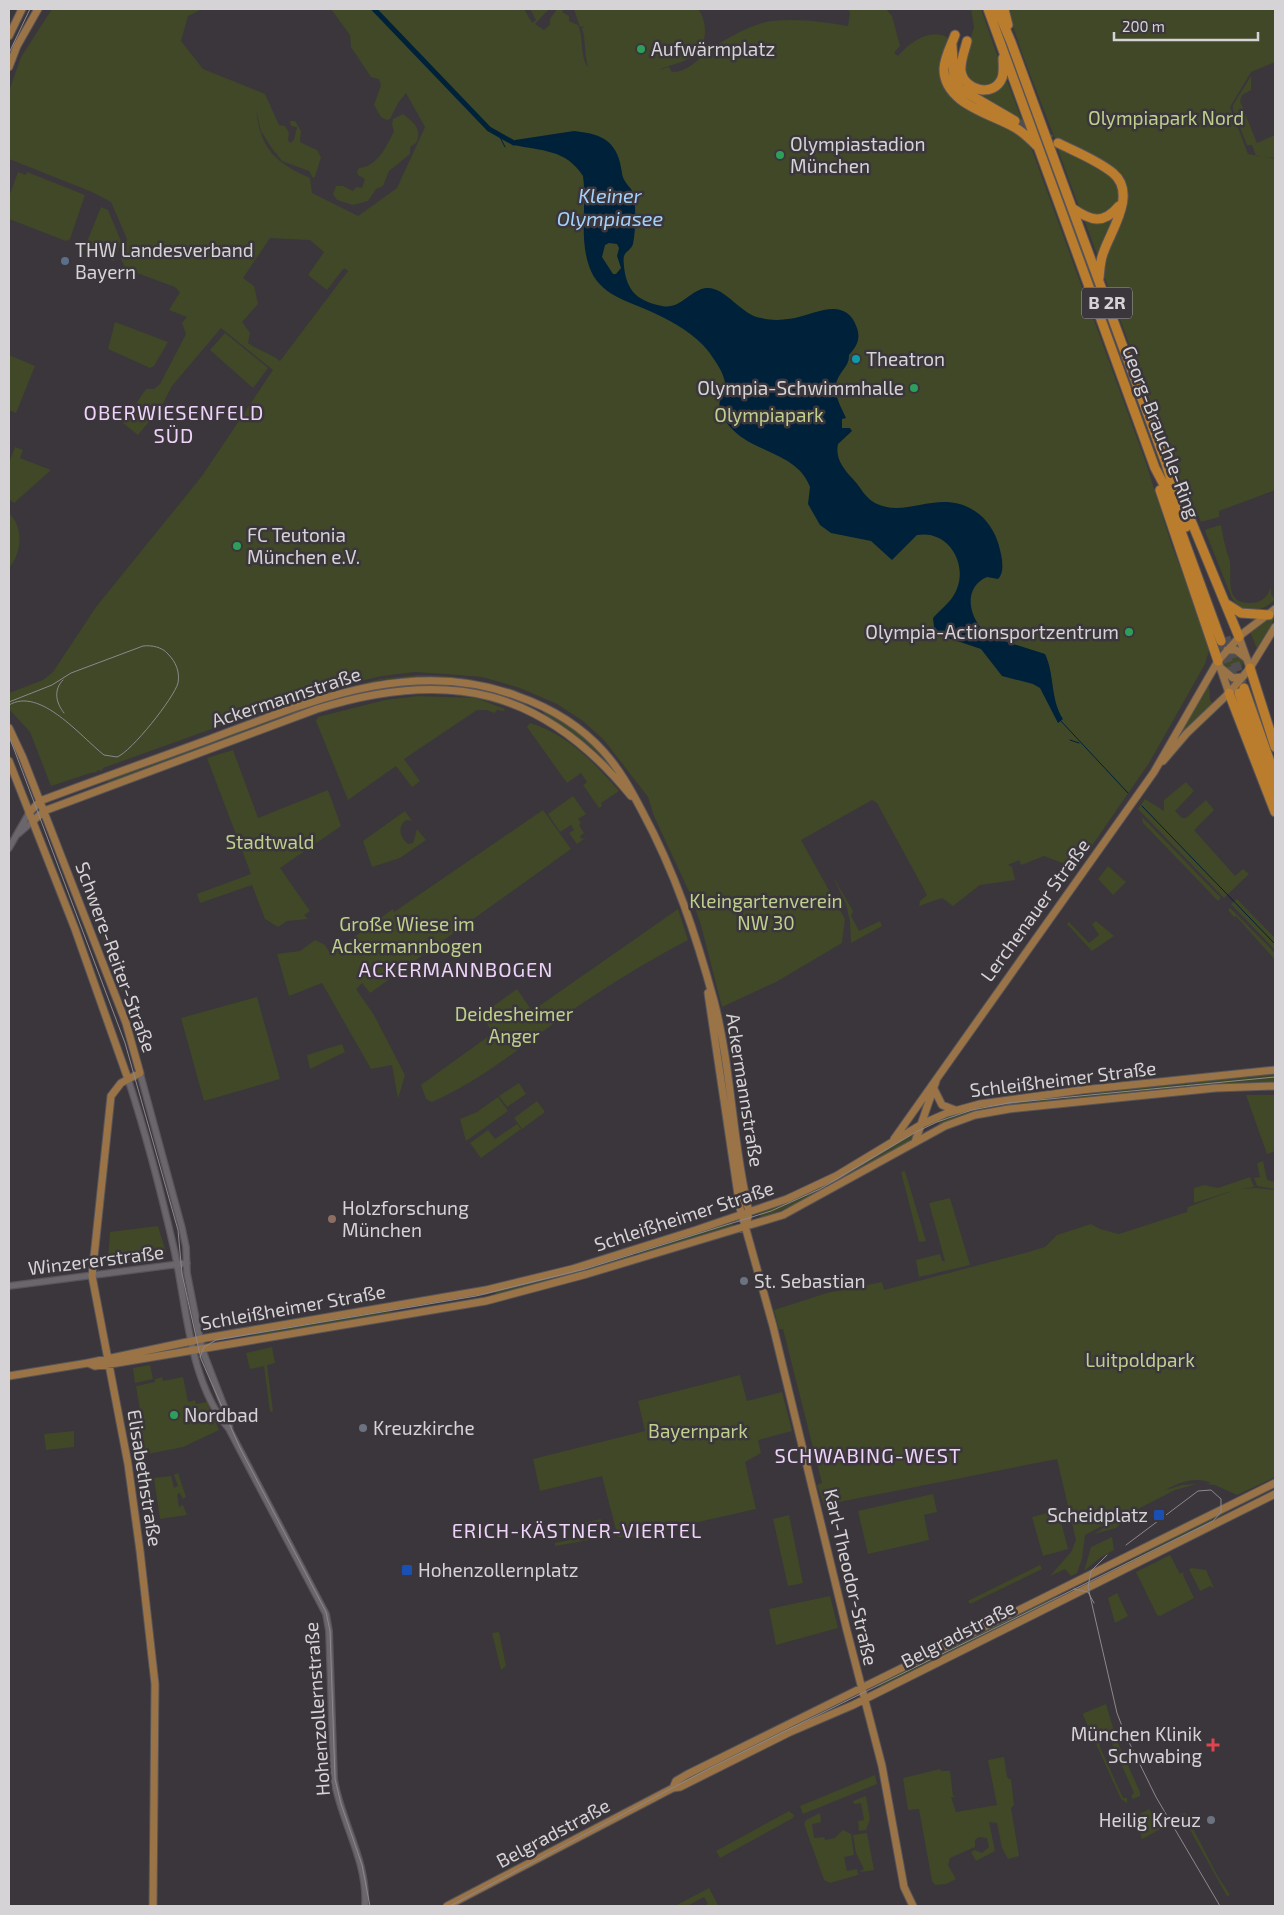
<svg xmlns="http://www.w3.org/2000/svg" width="1284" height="1915" viewBox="0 0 1284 1915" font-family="'Exo 2',sans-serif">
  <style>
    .green { fill: #404827; fill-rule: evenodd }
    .water { fill: #00213a; fill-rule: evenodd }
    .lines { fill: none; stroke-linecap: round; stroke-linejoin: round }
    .stream { stroke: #00213a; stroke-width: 1 }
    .canal { stroke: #00213a; stroke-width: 5 }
    .highway-tunnel { stroke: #514e52; stroke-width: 9; stroke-dasharray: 9 4.5; stroke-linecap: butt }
    .minor-casing { stroke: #585458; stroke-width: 8 }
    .major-casing { stroke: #585458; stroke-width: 9 }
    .highway-casing { stroke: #585458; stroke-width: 11 }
    .minor { stroke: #6b666c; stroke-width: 5.5 }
    .major { stroke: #9a7446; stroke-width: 7 }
    .highway { stroke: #ba7d2d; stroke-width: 9 }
    .tram { stroke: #8c888c; stroke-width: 1 }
    .leisure-dot { fill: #2e9e5b; stroke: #3a363b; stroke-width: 2 }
    .service-dot { fill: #5c6f8a; stroke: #3a363b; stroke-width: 2 }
    .culture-dot { fill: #0f9aa8; stroke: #3a363b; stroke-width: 2 }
    .education-dot { fill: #8d6e63; stroke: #3a363b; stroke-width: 2 }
    .worship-dot { fill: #6b7280; stroke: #3a363b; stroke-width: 2 }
    .transit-dot { fill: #1a4fb4; stroke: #3a363b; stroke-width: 2 }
    .health-dot { fill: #e0444e; stroke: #3a363b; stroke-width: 2 }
    .labels { text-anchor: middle; stroke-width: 5; stroke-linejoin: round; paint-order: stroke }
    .shield { fill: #3a363b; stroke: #a7a4a8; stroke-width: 1 }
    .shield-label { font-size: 18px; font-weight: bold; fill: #d6d3d6 }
    .poi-label { font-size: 19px; fill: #d6d3d6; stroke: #3a363b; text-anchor: start }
    .park-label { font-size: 19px; fill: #bfd08c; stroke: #3a363b }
    .street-label { font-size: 19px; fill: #d6d3d6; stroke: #3a363b }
    .water-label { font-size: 20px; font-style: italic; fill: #a4d1f9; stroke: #3a363b }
    .neighbourhood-label { font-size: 20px; letter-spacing: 1px; fill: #efd3fa; stroke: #3a363b }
  </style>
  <rect width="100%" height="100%" fill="#3a363b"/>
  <path class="green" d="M52,9h150l-14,7 -7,25 22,28 62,25 14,31 6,1 4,7 -1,7 2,3 4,-3 3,-13 -6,-1 -1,-5h5l6,10 -1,11 17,8 4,7 -6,20 -2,1 -4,-7 -27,-10 -11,-14 -10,-16 -5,-21c5,40 19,52 54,68l2,15 46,23 39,-28 28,-61 -19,-34 -8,10 -8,16 -3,1 -6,-3 -7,-12 7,-20 -2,-6 -8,-2 -20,-30 -1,-12 -19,-26h193l8,14 4,-3 -6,-11h19l-14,15 9,6 6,-5v-6l7,-10h7l-2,3 7,4v5l9,4c6,13 2,33 10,42 -4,-13 -2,-27 -6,-39l3,-2 -5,1 -6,-18h124c11,14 10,42 -10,50 -9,5 -20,6 -29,11l10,-3 3,5c17,0 25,-13 38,-22 15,-11 44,-27 62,-29 25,-3 52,1 76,5l2,-13 -2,-4h38l6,7 8,30 -6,7 4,3c11,-13 31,-28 49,-19l2,6 -4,43 76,49 11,15 114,313 24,77 40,107 -5,17 -56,99 -76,110 -3,-2 3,-4 -29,-11 -23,9 -2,-5 -11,5 4,2 3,13 -35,5 -27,21 -11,-8 -23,8 1,-5 7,-6 -50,-92 -5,-3 -71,40 44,79 -3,24 -66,39 -54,25 -21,-82 -10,-29 -37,-80 -6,-19 -44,-57 -21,-19 -26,-17 -37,-16 -38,-11 -37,-3 -30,-2 -33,4 -39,9 -65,20 -175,63 -1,3 -5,-1v2l-7,1 -39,13 -21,-54 -21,-23v-16l34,-13 10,-8 43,-65 106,-131 71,-106 -52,-42 -49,58 -11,21 -23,28 -15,-12 23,-34h8l6,-5 26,-50 -4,-11 5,-6 -18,-7 11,-18 -5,-5 -49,-18 -5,-10 6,-20 -16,-37 -19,-10 -83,-33v-68l12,-34zM270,238l40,2 14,12 -16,23 19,15 17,-22 4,3 -68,90c-10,-8 -21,-10 -32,-18l2,-10 -8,-11 16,-18 -4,-18 -11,-8z
    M971,9h10l20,57 -3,14 -8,6 -11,1 -13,-8 -3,-15 11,-37z
    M1007,9h268v53l-24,10 -21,35 18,47 27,5v331l-56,21v6l-18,5 -3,-7 -3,1 -7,-12 -85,-231v-8c9,-24 37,-73 15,-94 -14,-13 -43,-24 -60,-33l-3,1 -32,-83z
    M958,64l19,28 29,-14 20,53 -5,-2 -4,-12 -53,-29 -7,-12z
    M1251,76v14l-9,5 -2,6 17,42 18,-8v23l-19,-2 -4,-11h-5l-14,-35v-5z
    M403,114c10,8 20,15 13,29l-6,4v7l-21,17 -6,15 -7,3 -8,12 -15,4 -16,-5 -4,-6 3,-8h7l10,5 3,-4 6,1 3,-9 -7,-4 -1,-4 2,-3c18,-1 28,-22 35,-37l-2,-6 1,-6z
    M1060,149c24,12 66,23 57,56l-14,11 -18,-3 -6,-6 -21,-57z
    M18,172l8,3 1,-3 58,23 -15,44 -4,2 -57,-22v-22z
    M101,207l7,3 13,31 -7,20 -30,-12z
    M1114,216l1,1 -17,40 -14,-38z
    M115,322l53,20 -14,24 -4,2 -42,-19z
    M225,333l43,35 -15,20 -43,-38z
    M9,355l26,11 -19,47 -7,-3z
    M15,447l8,3 -3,8 31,12 -37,33 -5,-4v-36z
    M9,513c15,14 13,40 0,55z
    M1221,525c2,11 4,23 8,33 5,15 -8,46 22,45 10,0 16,-6 20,-15v7l4,4c-13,14 -32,16 -43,-1l-27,-67 2,-2z
    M1275,614l-5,16 -12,21 -8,-19z
    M1223 663a10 10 0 1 1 20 0a10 10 0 1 1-20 0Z
    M420,675c38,0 72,6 108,19l-36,-11 -31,-6 -41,-1 -39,4 -77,19 76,-20z
    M1209,682l1,18 3,4 -31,29 -11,16z
    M418,692l29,1 62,11v3l-33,-9 29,11 -1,2 -7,-1 -3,3 -7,-3h-10l-73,49 16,22 -8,6 -16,-21 -48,34 -32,-79 2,-4 67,-17 33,-4 56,2 -28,-4h-29z
    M545,710l50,34 28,38 -29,-32 -51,-37z
    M292,711l1,3 -185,70 -1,-3z
    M530,723c37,11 64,39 89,68l-18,12 1,3 -3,2 -16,-23 4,-3 -6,-9 -14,10 -40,-56z
    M233,750l25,68 70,-28 13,36 -61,42 30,43 -6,4 4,4 -21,2 -9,6 -13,-8 -13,-34 -52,18 -3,-9 54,-20 -44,-116z
    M1186,782l8,9 -19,20 7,7h4l20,-18 8,10 -20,20 41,46 8,-7 6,5 -25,24 -86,-89 7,-10 19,12v-11z
    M573,796l13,18 -8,5 3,4 -2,2 5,8 -4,3 2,3 5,-2 -10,7 -8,-11 5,-3 -3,-5 -11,7 -12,-18z
    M543,810l28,39 -201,144 -8,-10 -6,6 18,26 31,60 -7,24 -6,-34 -21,4 -49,-86 -33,13 -12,-42 23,-3 15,-11 10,5 5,8 6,-3 57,-41 1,3z
    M405,811l7,10 -6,-1c-9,6 -6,18 2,24l5,-1 4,-14 9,11 -26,18 -28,9 -9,-26z
    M1142,818h1l78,80 -3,3 -75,-78z
    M1108,866l18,16 -13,13 -15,-16z
    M832,875l21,36 -2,5 8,15 21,-10 2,5 -31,17 -1,-22 -4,-17z
    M84,879l41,108 -4,5 -5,-18 -33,-89z
    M1237,899l38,39v12l-44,-46z
    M1230,908l45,45v7l-39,-44 -2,1 -6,-7z
    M678,909l10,31c-46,24 -89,51 -131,81 -40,29 -79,61 -125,81l-6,-3 -5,-14 72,-52 -12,-18 36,-26 15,22z
    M1096,921l18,15 -22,15 -25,-27 2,-2 20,21 10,-8 -7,-11z
    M257,997l23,82 -76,22 -23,-83z
    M342,1044l3,8 -35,17 -3,-14z
    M1275,1073v11l-30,-1 -59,5 1,-6z
    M519,1083l7,11 -19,13 -8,-11z
    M1183,1083l2,1 -1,4 -119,14v-5l27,-3v-2z
    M1059,1095l1,6 -28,3 -92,22 -3,-6 40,-13z
    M1246,1095h29v56l-8,3z
    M498,1097l10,14 -42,30 -6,-22 17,-7z
    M537,1101l8,11 -23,17 -8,-11z
    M517,1124l4,5 -40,29 -11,-15 18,-13 7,9z
    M912,1134l3,3 -3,2c-48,29 -98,60 -151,79l-2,-5 64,-27z
    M1263,1161l4,19 8,2v7l-18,-3 -3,-8 6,-1 -3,-14z
    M905,1171l21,70 -7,1 -18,-70z
    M1250,1177l4,10 -14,2 16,-1 19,2v287l-38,18 -22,-10 -9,-1 5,-1c-14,-7 -33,-1 -45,7l16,-5 15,-1 -22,6 -43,22 -16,16 -22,6 45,-28 -54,29 -3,24 -5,14 -6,3 -6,-7 -15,7 21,-24 5,-12 -19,-81 -233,46 -7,-20 5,-2 -39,-154h-4l-5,-19 53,-17 55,-11 2,8 141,-37 20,-6 12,-12 34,-11 9,5 19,5 68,-22 1,-5 47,-17 -41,13v-15l10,-3 14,3z
    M950,1198l20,67 -51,12 -3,-17 24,-6 2,7h3l-16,-58z
    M731,1223l4,4 -96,30 -2,-6z
    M158,1226l8,26 -3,3 -52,7 -3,-3 2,-27z
    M632,1252l2,7 -139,36 1,-4z
    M391,1310l1,5 -137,23v-6z
    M272,1347l3,16 -8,2 6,46 -3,1 -6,-46 -14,3 -4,-16z
    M150,1365l3,14 -18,4 -2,-15z
    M740,1375l7,26 35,-9 10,39 -34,9 3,13 -16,9 11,47 -124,28h-14l-16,-61 -62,15 -7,-32 112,-28 -7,-30z
    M162,1377l1,4 20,-4 5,25 7,-2 1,4 11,-2 12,28 -36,17 -45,9 -7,-36 4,-1 -2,-7 7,-2 -4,-24 19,-4v-3z
    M74,1431v16l-28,3 -2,-16z
    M178,1473l8,24 -3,2 -3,-6 -3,1 2,13 4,-2 4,10 -27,4 -6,-41 17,-2 3,12 4,-2 -4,-11z
    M933,1494l4,18 -13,3 5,25 -61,14 -10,-43z
    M1058,1510l10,39 -25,7 -11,-39z
    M1228,1510l-17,14 -104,51 -1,-2 -4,2z
    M789,1515l14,68 -15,3 -15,-67z
    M601,1519l2,8 8,-1 1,10 -57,10v-3l29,-6 -2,-14z
    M1112,1537l2,13 -13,7 -17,14 7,-24z
    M1170,1555l10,19 4,-2 -1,3 11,23 -34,18 -3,-1 -21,-43z
    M1040,1565l2,4 -72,35 -2,-3z
    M1192,1568l14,2 8,18 -4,-2 -10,5 -11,-22z
    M1117,1593l11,23 -13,7 -7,-25z
    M1056,1595l2,4 -181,91 3,-3 -2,-3z
    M830,1596l8,32 -62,17 -7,-36z
    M499,1632l7,34 -5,4 -9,-37z
    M1106,1704l11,37 23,51v4l-7,3 -2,-3 3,-3 -24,-54 -5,2 -2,-6 -3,-1 3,8 -4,3 24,53h4v5l-6,-4 -38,-84 1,-2z
    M1004,1757l3,20 4,3 3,25 -3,3 8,48 -11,3 -6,-11 -5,-25 -8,-1 6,29 -19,10 -5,-9 4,-2 7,3 7,-6 -2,-9 -8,-1 -4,3v7l-25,11 -2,7 8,14 -10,5 -11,1 -3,-4 -13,-72 -11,1 -5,-32 37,-9 1,2h9l3,25 4,1h-6l5,15 41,-7 -9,-45z
    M875,1775l2,9 -74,30 -3,-8z
    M866,1796l4,23 -4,11 -7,1 -1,-10 6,-1 -3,-17 -7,1 -1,-3z
    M1149,1809l15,18 -22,12 -8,-22z
    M789,1811l5,4 -1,3 -73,40 -4,-7z
    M820,1813l1,9 -9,2 2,14 10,-1 1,3 10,-2 8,-8 8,4 3,21 -10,2 3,14 10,-2 1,6 -28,8 -6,-3 -20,-56 2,-4z
    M1185,1813l32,62 13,20 -3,1 -46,-82z
    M867,1833l7,37 -15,2 5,-3 -8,-16 -3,-18z
    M709,1888l9,17 -15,1 5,-2 -4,-7 -17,9h-12z"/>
  <path class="water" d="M574,131c30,3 44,11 48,42 1,11 13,16 13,26 0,16 1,30 -2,45 -2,6 -7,7 -9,12 -1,3 0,8 0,11 3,25 14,34 38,39 18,4 28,-16 44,-18 19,-2 35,27 55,30 12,3 22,2 34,0 22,-5 51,-22 62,10 4,12 -1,19 -8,27 0,8 -3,11 -8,18 -12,16 -1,31 5,45l-4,1v9h8l2,3 -14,13c-3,14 5,24 14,34 8,8 13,20 23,25 32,17 67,-18 104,11 11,9 18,22 21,36 2,8 5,22 -2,29l-11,-2c-28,12 -16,49 6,61l8,-2 6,6 38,12c10,21 5,45 18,65l-5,4 -18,-35 -7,-4 -31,-8 -21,-27 -36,-12 -11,-10 -1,-9c6,-7 14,-13 19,-20 20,-28 -1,-69 -35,-63l-25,25 -21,-19 -40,-8 -11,-8 -12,-21 2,-17c-12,-33 -54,-34 -77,-57 -7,-7 -16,-19 -13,-30 1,-5 5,-9 5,-14 1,-11 -10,-25 -16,-34 -14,-18 -34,-29 -55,-39 -25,-12 -55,-17 -65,-47 -10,-29 -2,-60 -6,-90 -17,-27 -42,-25 -69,-31l1,-5zM609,243l8,1 2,4 -2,8 4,12 -5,6h-3l-11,-17 3,-12z"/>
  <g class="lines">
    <path class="stream" d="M499,135l6,12
      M1060,720l68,73
      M1070,740l9,3
      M1142,806l133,138"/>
    <path class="canal" d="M374,9l115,120 25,14"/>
    <path class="highway-tunnel" d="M1019,123l39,20
      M1226,637l18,51
      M1221,641l18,52"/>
    <defs>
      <path id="minor" d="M18,834l15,-13
        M9,848l20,-35
        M140,1073l42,155 4,19 1,26 15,76 25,65 3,17 96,183 3,17 5,148c7,43 34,82 31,127
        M128,1079c18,55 33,113 46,170 13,58 15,133 55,180
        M9,1286l178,-23"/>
      <path id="major" d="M9,36l13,-27
        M9,67l8,-21 21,-37
        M1239,637l11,31
        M1227,650h9l10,8
        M1218,661l11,32
        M1222,669l11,9 9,-1
        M9,728l14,30 103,265 14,50 -19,10 -10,13 -19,180 36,188 12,87 15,133 -2,222
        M9,761l66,168 53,150
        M1163,761l24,-28 42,-40 21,-25 25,-41
        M29,813l11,-12c56,-21 113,-41 170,-62 99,-37 202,-83 307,-43 34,12 63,29 87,56 16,18 27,38 38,59 33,61 54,124 72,190 18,69 18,142 35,211l-3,14
        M33,821l11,-10 273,-102c131,-41 226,-21 314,87
        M708,993l32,215 33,118 74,305 35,135 22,121 9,19
        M934,1089l8,16 13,5
        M894,1139l260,-367 64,-111 24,-27 33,-25
        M915,1142l21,-61
        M88,1363l7,3 22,-3 369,-62 101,-27 196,-59 162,-89 30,-11 34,-6 207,-21 59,-2
        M9,1376l79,-13 118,-25 280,-48 86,-21 124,-39 91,-31 49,-23 86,-52 25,-11 33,-9 102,-14 193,-20
        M673,1788l3,-7 12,-7c196,-97 392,-193 587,-291
        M447,1906l226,-118 7,-1 110,-55 63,-27 422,-211"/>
      <path id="highway" d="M988,9l167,459 9,17 57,156
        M997,9l14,33 155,422 20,63
        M1004,9l4,16
        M955,35c-4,11 -10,21 -11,33 -1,35 45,45 70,59 9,5 16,12 23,19
        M967,41c-2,9 -7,20 -6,30 3,20 33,27 41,7 2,-6 1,-14 1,-20
        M952,45l2,34 6,10 55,32
        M1058,143c18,9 39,17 55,30 24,20 -1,56 -9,78 -4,9 -4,18 -5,27
        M1072,208c19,13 31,17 47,-2
        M1178,489l61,148
        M1160,490l58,171
        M1225,603l16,10 28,2
        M1250,668l25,79
        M1244,688l31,88
        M1229,693l46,119
        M1239,693l35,102"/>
    </defs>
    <use href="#minor" class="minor-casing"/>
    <use href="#major" class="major-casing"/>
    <use href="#highway" class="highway-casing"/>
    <use href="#minor" class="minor"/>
    <use href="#major" class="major"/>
    <use href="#highway" class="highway"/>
    <path class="tram" d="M9,53l21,-44
      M63,680c-10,10 -7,23 1,33
      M9,702l43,-17 19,-12 72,-27c9,-1 19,1 25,8 8,8 12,18 10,29 -4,15 -47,69 -61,74l-13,-2c-23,-18 -64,-69 -95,-50
      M9,736l116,307 53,187 4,44 19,85 39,89 86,164 4,19 5,148 6,25 21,61 8,41
      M200,1357l4,-10 12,-7 260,-44 109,-27 186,-58 49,-22 96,-57 21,-10 35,-12 36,-7 267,-26
      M1107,1555l-16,16 -3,16 29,126 8,21 31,63 64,109
      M1074,1589l14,3 6,11
      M450,1906l260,-138 503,-247 8,-9v-13l-10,-9 -13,1 -72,54"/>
  </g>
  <g class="leisure-dot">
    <circle cx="641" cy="49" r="5"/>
    <circle cx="780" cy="155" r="5"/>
    <circle cx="914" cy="388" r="5"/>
    <circle cx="237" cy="546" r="5"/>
    <circle cx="1129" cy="632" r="5"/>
    <circle cx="174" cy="1415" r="5"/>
  </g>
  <circle class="service-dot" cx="65" cy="261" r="5"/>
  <circle class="culture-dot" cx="856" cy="359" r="5"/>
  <circle class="education-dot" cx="332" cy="1219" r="5"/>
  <g class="worship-dot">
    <circle cx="744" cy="1281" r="5"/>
    <circle cx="363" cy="1428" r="5"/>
    <circle cx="1211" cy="1820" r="5"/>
  </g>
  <g class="transit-dot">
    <rect x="1153" y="1509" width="12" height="12" rx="2.5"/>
    <rect x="401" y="1564" width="12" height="12" rx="2.5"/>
  </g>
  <path class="health-dot" d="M1210.5 1737.5h5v5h5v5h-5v5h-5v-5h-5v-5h5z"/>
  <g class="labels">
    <rect class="shield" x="1082" y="287.5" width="50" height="31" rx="4"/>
    <g class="shield-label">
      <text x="1107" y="309">B 2R</text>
    </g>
    <g class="poi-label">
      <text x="651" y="56">Aufwärmplatz</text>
      <text x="790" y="151">Olympiastadion<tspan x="790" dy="22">München</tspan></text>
      <text x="75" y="257">THW Landesverband<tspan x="75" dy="22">Bayern</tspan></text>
      <text x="866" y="366">Theatron</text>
      <text x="904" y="395" text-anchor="end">Olympia-Schwimmhalle</text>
      <text x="247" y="542">FC Teutonia<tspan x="247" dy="22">München e.V.</tspan></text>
      <text x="1119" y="639" text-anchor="end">Olympia-Actionsportzentrum</text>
      <text x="342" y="1215">Holzforschung<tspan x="342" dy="22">München</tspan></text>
      <text x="754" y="1288">St. Sebastian</text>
      <text x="184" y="1422">Nordbad</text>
      <text x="373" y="1435">Kreuzkirche</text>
      <text x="1148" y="1522" text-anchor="end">Scheidplatz</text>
      <text x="418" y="1577">Hohenzollernplatz</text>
      <text x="1202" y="1741" text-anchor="end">München Klinik<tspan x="1202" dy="22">Schwabing</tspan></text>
      <text x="1201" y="1827" text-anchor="end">Heilig Kreuz</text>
    </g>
    <g class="park-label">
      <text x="1166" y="125">Olympiapark Nord</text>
      <text x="769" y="422">Olympiapark</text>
      <text x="270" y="849">Stadtwald</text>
      <text x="766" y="908">Kleingartenverein<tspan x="766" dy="22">NW 30</tspan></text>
      <text x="407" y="931">Große Wiese im<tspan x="407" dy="22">Ackermannbogen</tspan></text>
      <text x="514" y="1021">Deidesheimer<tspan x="514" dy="22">Anger</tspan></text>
      <text x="1140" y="1367">Luitpoldpark</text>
      <text x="698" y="1438">Bayernpark</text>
    </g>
    <g class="street-label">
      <text transform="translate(1161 432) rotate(69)" y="7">Georg-Brauchle-Ring</text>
      <text transform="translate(286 697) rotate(-18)" y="7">Ackermannstraße</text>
      <text transform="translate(1035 910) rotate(-54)" y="7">Lerchenauer Straße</text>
      <text transform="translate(116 957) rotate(70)" y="7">Schwere-Reiter-Straße</text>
      <text transform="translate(1063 1079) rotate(-7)" y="7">Schleißheimer Straße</text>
      <text transform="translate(745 1090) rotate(81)" y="7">Ackermannstraße</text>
      <text transform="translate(684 1216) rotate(-18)" y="7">Schleißheimer Straße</text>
      <text transform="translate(96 1260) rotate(-7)" y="7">Winzererstraße</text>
      <text transform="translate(293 1307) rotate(-10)" y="7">Schleißheimer Straße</text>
      <text transform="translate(145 1478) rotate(81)" y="7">Elisabethstraße</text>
      <text transform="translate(851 1577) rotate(77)" y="7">Karl-Theodor-Straße</text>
      <text transform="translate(958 1634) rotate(-27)" y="7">Belgradstraße</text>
      <text transform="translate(317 1709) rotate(-94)" y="7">Hohenzollernstraße</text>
      <text transform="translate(553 1833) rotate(-28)" y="7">Belgradstraße</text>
    </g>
    <g class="water-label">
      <text x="610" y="203">Kleiner<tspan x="610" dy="23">Olympiasee</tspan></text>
    </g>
    <g class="neighbourhood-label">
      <text x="174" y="420">OBERWIESENFELD<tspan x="174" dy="23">SÜD</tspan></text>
      <text x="456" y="977">ACKERMANNBOGEN</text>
      <text x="868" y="1463">SCHWABING-WEST</text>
      <text x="577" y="1538">ERICH-KÄSTNER-VIERTEL</text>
    </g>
  </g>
  <rect width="1284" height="1915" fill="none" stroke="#d6d3d6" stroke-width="20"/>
  <path d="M1114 32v8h144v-8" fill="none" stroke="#d6d3d6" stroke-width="2.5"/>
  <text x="1122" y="32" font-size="15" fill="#d6d3d6" stroke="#3a363b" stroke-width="4" paint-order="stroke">200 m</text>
</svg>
